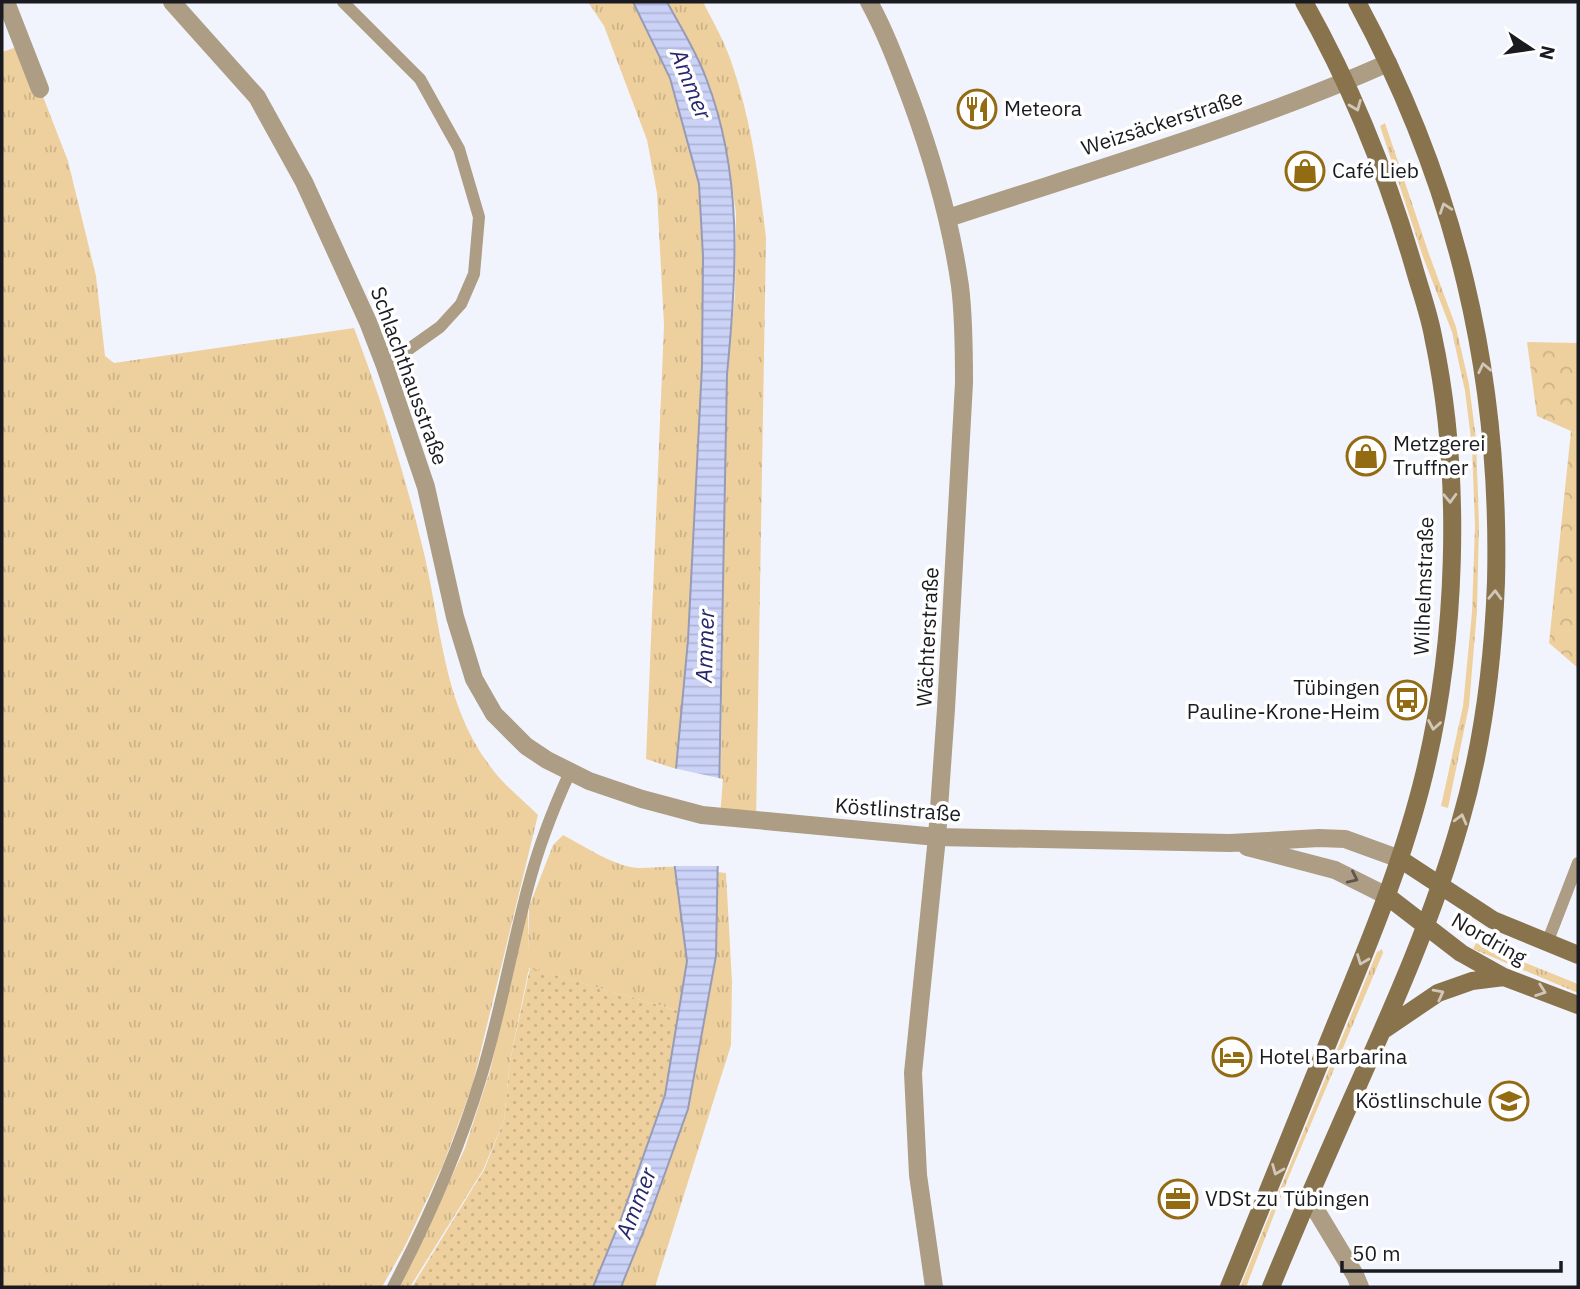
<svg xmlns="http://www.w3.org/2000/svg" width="1580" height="1289" viewBox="0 0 1580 1289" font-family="'IBM Plex Sans',sans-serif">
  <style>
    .grass { fill: url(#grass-tufts) }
    .park { fill: url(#park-crowns) }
    .garden { fill: url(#garden-dots) }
    .water { fill: url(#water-rules); stroke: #969bb6; stroke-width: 2 }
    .pier { fill: #f2f4fd }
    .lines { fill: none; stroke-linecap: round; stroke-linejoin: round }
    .lane { stroke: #ac9d84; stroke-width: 12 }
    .street { stroke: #ac9d84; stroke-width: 18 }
    .secondary { stroke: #89734d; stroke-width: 18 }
    .oneway { stroke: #d0c7b8 }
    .oneway2 { stroke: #5c564d }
    .labels { text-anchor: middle; stroke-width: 7; stroke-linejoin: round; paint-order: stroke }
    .poi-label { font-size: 21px; fill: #1a1b20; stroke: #fff; text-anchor: start }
    .street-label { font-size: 21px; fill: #1a1b20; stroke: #fff }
    .water-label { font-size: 23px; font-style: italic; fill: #27266c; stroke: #fff }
  </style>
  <defs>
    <pattern id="grass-tufts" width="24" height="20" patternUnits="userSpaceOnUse" patternTransform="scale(1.75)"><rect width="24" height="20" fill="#eed09e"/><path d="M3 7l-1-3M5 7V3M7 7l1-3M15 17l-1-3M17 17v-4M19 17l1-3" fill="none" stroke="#ccb288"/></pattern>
    <pattern id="park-crowns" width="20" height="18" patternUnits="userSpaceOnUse" patternTransform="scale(1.75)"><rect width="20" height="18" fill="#eed09e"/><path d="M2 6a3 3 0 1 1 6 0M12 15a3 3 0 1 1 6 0" fill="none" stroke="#ccb288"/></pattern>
    <pattern id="garden-dots" width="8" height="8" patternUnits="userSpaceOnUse" patternTransform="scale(1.75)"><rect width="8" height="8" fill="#eed09e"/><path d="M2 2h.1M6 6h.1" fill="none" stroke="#ccb288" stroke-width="1.8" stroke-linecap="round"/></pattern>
    <pattern id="water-rules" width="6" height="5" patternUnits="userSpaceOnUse" patternTransform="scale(1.75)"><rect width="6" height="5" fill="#cbd2f7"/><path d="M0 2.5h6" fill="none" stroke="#aeb4d3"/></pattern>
  </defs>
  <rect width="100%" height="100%" fill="#f2f4fd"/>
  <path class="grass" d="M588,2h45l3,3 34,73 29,106 4,72 -1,110 -14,274 -12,129 -30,-10 18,-434 -7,-132 -10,-53 -43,-114z
    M667,2h36c10,19 21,39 28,59 20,58 28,117 35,177l-10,585 -39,-6 4,-58 6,-385 8,-79 1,-82 -10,-67 -20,-68z
    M23,45l45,116 28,115 9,80 9,7 240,-35c27,71 50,143 68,217 20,78 19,159 71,225 13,17 30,30 45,45l-66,272 -29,78 -37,79 -24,43h-380v-1235z
    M1385,123l44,131 27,73 13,57 7,55 3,85 -2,87 -8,95 -21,102 -7,-2 22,-100 9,-94 3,-86 -3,-79 -7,-56 -13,-59 -29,-75 -43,-131z
    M563,835c21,11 54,33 77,33 12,0 22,-2 34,-1l13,94 -8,50 -150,-43 -19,93 -6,59 -21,50 -73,117h-10l65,-139 25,-77 38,-163 1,44v-45l24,-62z
    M717,872l9,1 6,109 -1,63 -76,242h-34l29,-72 38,-106 28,-153z
    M1476,943l102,41v9l-105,-44z
    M1382,949l1,4 -94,223 -43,111h-6l137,-335z"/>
  <path class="park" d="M1527,342l51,1v325l-29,-25 22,-212 -34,-15z"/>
  <path class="garden" d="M530,968l149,43 -14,84 -44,124 -28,68h-181l72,-117 20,-50 6,-59z"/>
  <path class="water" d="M633,2h34c13,24 29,49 39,76 37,96 31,195 21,296l-11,582 -28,153 -38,106 -29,72h-28l28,-68 44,-124 22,-134 -13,-100 2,-92 12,-129 14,-274 1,-110 -4,-72 -29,-106z"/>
  <path class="pier" d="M673,768l50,11 -3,38 1,49h-50z"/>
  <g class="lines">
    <path class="lane" d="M343,2l77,77 39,70 20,68 -5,57 -13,30 -21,23 -55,39
      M1547,943l31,-80
      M393,1287c35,-67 66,-137 88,-210 19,-62 30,-127 47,-190 10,-39 25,-78 42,-115"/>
    <path class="street" d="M6,2l34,87
      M172,2l85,95 47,85 64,140 17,44 41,121 29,130 19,62 20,35 32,32 21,14 42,21 53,18 60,16 235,22 293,6 89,-5 26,1 55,20
      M869,2c17,31 29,64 42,98 22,60 40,123 49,186 4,32 4,65 4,97l-18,326 -9,128 -24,236 5,102 16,112
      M948,218c148,-49 298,-92 440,-155
      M1247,847l88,23 52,26
      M1308,1197l47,78 5,12"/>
    <path class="secondary" d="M1400,859l93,61 85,35
      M1387,896l74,57 43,24 74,28
      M1382,1031l56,-38 34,-12 32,-4
      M1229,1287c36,-88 72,-176 107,-264 32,-77 64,-155 85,-236 36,-139 42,-311 12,-451 -4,-22 -12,-44 -18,-65 -27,-94 -63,-184 -111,-269
      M1271,1287c23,-56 47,-112 72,-168 43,-97 88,-194 117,-296 23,-78 33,-161 36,-241 5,-208 -40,-397 -139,-580"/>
  </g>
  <defs><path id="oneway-chevron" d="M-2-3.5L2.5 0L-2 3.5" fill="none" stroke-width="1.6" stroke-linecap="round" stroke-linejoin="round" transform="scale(1.75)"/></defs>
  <g class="oneway">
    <use href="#oneway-chevron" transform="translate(1356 106) rotate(68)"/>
    <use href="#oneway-chevron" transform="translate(1445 208) rotate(-109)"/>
    <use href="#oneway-chevron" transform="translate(1484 368) rotate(-102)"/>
    <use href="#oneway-chevron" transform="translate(1450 498) rotate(88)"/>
    <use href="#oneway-chevron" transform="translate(1495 595) rotate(-88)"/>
    <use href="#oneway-chevron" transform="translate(1434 725) rotate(100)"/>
    <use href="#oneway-chevron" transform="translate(1461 819) rotate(-75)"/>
    <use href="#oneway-chevron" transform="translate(1362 960) rotate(111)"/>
    <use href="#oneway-chevron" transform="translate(1541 991) rotate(20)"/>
    <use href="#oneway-chevron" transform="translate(1439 994) rotate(-28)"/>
    <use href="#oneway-chevron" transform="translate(1277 1170) rotate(112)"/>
  </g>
  <use class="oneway2" href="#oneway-chevron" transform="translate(1353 878) rotate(25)"/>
  <defs>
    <symbol id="restaurant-ring" viewBox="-11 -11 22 22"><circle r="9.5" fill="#fff" stroke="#936b13" stroke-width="1.5"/><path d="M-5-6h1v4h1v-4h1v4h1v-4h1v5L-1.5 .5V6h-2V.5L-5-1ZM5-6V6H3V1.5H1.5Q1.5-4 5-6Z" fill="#936b13"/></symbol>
    <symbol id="shop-ring" viewBox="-11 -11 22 22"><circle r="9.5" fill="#fff" stroke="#936b13" stroke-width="1.5"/><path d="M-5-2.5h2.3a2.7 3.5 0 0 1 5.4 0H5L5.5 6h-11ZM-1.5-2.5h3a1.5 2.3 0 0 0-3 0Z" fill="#936b13"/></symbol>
    <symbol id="bus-ring" viewBox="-11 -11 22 22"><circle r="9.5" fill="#fff" stroke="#936b13" stroke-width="1.5"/><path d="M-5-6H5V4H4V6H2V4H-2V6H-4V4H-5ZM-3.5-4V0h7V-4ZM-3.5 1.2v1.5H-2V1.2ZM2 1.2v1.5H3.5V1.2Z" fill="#936b13"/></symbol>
    <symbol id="hotel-ring" viewBox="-11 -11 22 22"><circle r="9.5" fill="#fff" stroke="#936b13" stroke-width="1.5"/><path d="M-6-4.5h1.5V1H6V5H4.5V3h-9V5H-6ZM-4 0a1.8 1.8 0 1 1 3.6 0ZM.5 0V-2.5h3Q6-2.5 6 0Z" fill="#936b13"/></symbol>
    <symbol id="school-ring" viewBox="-11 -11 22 22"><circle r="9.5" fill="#fff" stroke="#936b13" stroke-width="1.5"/><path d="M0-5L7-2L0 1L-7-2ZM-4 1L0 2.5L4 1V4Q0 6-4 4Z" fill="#936b13"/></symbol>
    <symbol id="office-ring" viewBox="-11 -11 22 22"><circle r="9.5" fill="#fff" stroke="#936b13" stroke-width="1.5"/><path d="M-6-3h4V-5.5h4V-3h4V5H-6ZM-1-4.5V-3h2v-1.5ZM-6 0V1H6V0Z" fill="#936b13"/></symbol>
  </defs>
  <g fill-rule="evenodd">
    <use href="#restaurant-ring" x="955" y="87" width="44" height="44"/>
    <use href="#shop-ring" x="1283" y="149" width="44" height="44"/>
    <use href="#shop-ring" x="1344" y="434" width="44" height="44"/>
    <use href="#bus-ring" x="1385" y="678" width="44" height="44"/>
    <use href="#hotel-ring" x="1210" y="1035" width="44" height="44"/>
    <use href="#school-ring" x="1487" y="1079" width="44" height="44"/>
    <use href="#office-ring" x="1156" y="1177" width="44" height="44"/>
  </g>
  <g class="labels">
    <g class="poi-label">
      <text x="1004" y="116">Meteora</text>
      <text x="1332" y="178">Café Lieb</text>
      <text x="1393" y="451">Metzgerei<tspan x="1393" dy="24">Truffner</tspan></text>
      <text x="1380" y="695" text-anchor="end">Tübingen<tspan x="1380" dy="24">Pauline-Krone-Heim</tspan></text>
      <text x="1259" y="1064">Hotel Barbarina</text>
      <text x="1482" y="1108" text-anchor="end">Köstlinschule</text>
      <text x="1205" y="1206">VDSt zu Tübingen</text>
    </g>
    <g class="street-label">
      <text transform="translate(1162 123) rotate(-18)" y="7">Weizsäckerstraße</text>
      <text transform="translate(409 376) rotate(70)" y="7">Schlachthausstraße</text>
      <text transform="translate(1424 586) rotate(-88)" y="7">Wilhelmstraße</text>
      <text transform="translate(928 637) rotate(-87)" y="7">Wächterstraße</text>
      <text transform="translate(898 810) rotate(4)" y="7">Köstlinstraße</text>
      <text transform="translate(1489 939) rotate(30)" y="7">Nordring</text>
    </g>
    <g class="water-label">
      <text transform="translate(691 84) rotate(68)" y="8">Ammer</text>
      <text transform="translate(705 646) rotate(-88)" y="8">Ammer</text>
      <text transform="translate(636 1203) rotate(-69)" y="8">Ammer</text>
    </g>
  </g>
  <rect width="1580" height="1289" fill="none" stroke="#1a1b20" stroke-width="7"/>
  <g transform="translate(1531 49) rotate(103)" stroke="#ffffff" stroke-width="5" paint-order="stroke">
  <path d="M0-5L12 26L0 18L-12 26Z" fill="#1a1b20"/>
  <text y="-10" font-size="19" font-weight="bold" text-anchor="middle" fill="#1a1b20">N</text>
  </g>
  <path d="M1342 1261v10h219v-10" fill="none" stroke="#1a1b20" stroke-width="3.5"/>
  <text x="1352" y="1261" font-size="21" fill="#1a1b20" stroke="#ffffff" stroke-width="5" paint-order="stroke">50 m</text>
</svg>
